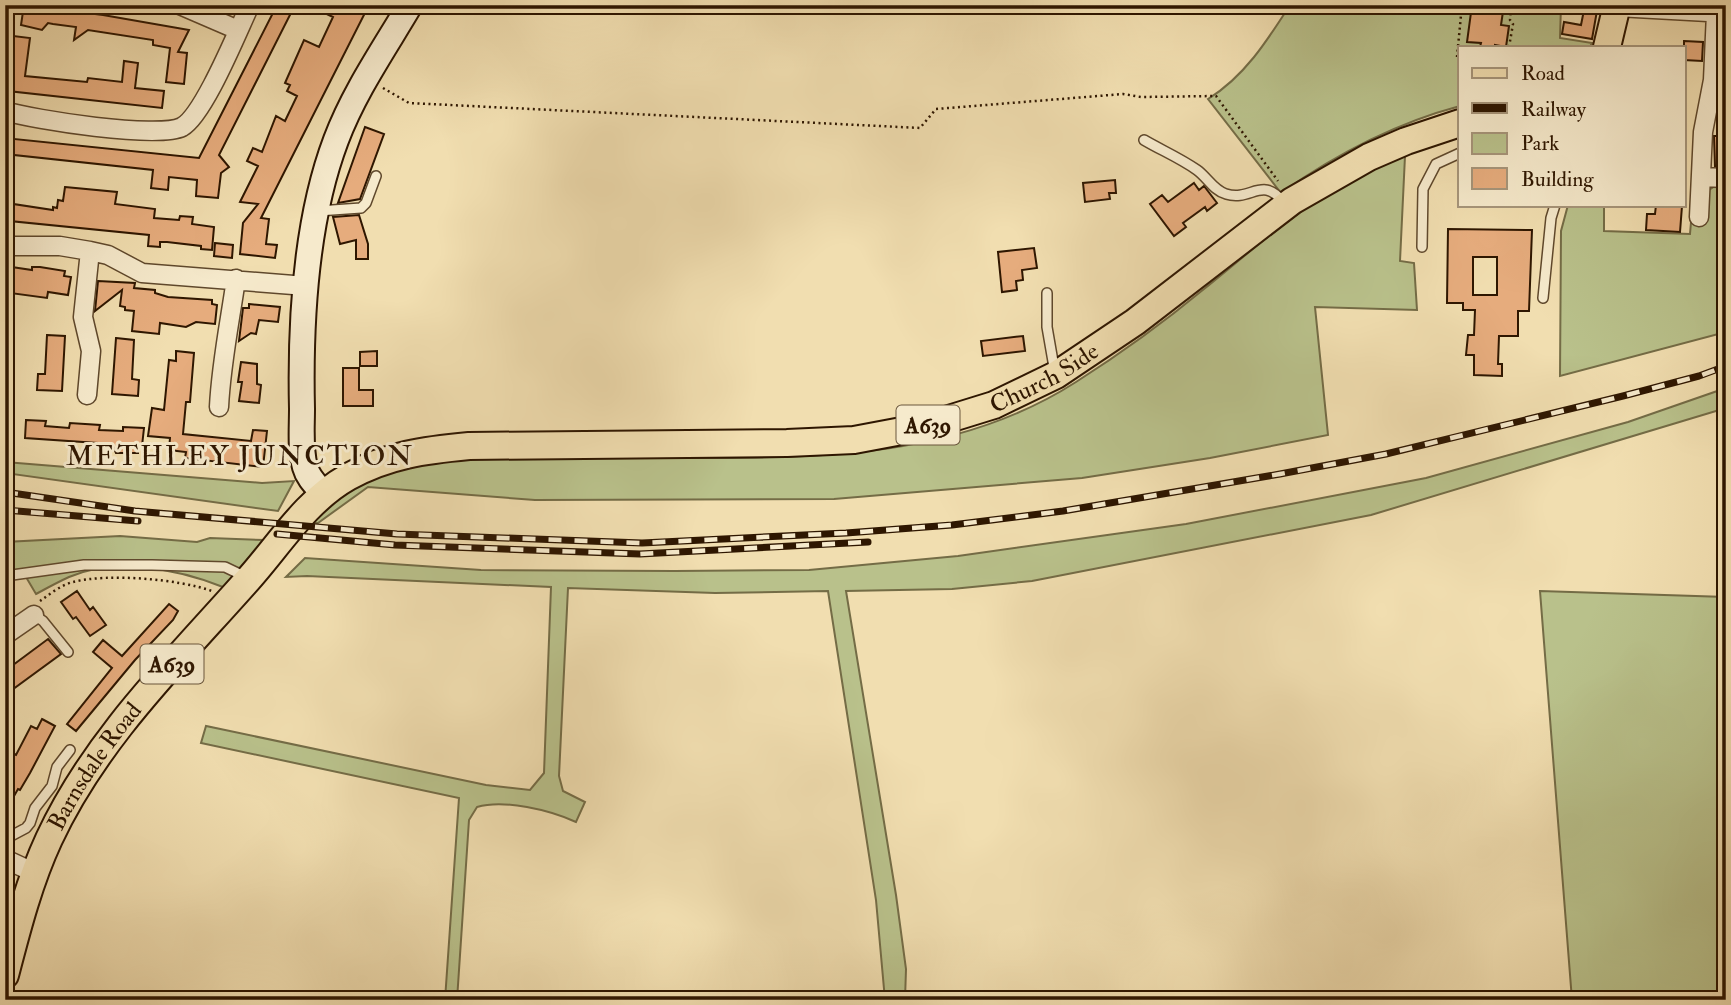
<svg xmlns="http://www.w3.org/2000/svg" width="1731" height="1005" viewBox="0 0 1731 1005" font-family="'IM FELL Double Pica',serif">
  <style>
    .green { fill: #b9c18b; stroke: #746c46; stroke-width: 2 }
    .building { fill: #e6ac7d; stroke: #2e1600; stroke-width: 2; fill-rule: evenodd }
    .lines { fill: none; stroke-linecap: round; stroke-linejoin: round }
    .lane-casing { stroke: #5f482c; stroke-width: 12 }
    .street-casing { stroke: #5f482c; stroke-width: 21 }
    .secondary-casing { stroke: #2e1600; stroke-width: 28 }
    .primary-casing { stroke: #2e1600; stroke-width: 30 }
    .path { stroke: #2e1600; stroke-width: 2.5; stroke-dasharray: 2 3.5; stroke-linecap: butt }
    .lane { stroke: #f6eacc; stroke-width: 9 }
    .street { stroke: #f6eacc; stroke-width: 18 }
    .secondary { stroke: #f6eacc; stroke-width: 24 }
    .primary { stroke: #f1deb0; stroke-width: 26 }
    .rail-casing { stroke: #2e1600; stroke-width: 7 }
    .rail { stroke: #f6eacc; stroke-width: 4.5; stroke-dasharray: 13; stroke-linecap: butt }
    .labels { text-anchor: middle; stroke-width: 6; stroke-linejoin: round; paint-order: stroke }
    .shield { fill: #f6eacc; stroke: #6a563d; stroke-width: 2 }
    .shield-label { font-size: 23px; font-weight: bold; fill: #2e1600 }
    .street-label { font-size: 24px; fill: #2e1600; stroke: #f6eacc }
    .quarter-label { font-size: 28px; letter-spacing: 2px; fill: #2e1600; stroke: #f6eacc }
  </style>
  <rect width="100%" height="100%" fill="#f1deb0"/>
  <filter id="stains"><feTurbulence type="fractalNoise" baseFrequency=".00286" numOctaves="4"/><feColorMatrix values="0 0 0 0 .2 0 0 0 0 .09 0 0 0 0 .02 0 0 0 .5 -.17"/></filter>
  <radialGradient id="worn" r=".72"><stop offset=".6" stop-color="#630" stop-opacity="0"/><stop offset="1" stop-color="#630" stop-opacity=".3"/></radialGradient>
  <path class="green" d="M1290,5h271l-1,33 32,5 -2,4h-130v59c-64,17 -125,49 -179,87l-73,-94c36,-22 59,-58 82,-94z
    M1405,156l-5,105 14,2 3,47 -102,-3 13,128 -118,23 -128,20 -248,21 -299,1 -167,-13 -50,36h-7c8,-8 15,-17 24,-23 38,-28 85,-38 130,-42 73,0 145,0 217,0 136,0 274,1 394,-76 44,-28 87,-59 128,-93 62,-50 124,-108 201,-133z
    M1715,186h11v146l-166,44 1,-145 7,-26h36v26l86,3 1,-12h15l3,-32z
    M1726,388v20l-355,107 -339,66 -80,8 -106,2 50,304 10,74 -1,31h-20l-9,-100 -48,-309 -113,2 -147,-5 -9,188 4,15 22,11 -9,20c-26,-12 -72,-23 -99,-15l-8,13 -12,180h-12l14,-202 -258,-55 5,-17 280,59 44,5 14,-17 7,-186 -244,-11 -21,1 19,-19 176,12 194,1 134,-1 149,-14 228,-32 240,-46 202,-56z
    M5,462l257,21 32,-2 -16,30 -273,-38z
    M120,536l77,6 13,-4 53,2 -25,33 -15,14c-45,-18 -107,-30 -154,-10 -11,5 -22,11 -33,17l-10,-17 -21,3v-38z
    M1540,591l186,6v403h-154z"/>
  <path class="building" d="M24,5l79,10 86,15 -11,22 9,1 -3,31 -18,-2 4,-34 -17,-3v-5l-65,-10 -14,10 2,-13 -23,-3 -5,-1 -6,7 -21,-5z
    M277,5h18l-76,150 10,12 -8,6 -3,25 -22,-2 1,-16 -28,-3 -1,13 -17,-2 2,-18 -148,-16v-16l194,20z
    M308,5h61l-108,213 8,1 -3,25 11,1 -2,13 -35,-4 3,-31 15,-19 -18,-2 18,-36 -11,-5 6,-13 9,4 14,-36 9,5 12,-25 -10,-5 3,-6 -5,-2 19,-43 15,7 14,-30z
    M1472,5h32l-3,20 8,1 -3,21 -11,-2v2h-15l1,-4 -14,-1z
    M1585,5h13l-6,34 -30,-5 2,-12 17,3z
    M5,35l25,3 -5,38 62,6 1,-4 34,4 2,-21 14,2 -3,25 29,3 -2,17 -154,-17 3,-30 -6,-1z
    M1684,41l19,1 -1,19 -18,-1z
    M365,127l19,7 -24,65 -22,4z
    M1714,136h12v30h-11z
    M1115,180l1,13h-7l1,6 -25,3 -2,-19z
    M1194,183l5,7 5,-4 13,17 -10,8 -2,-4 -22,16 3,4 -12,9 -24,-32 12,-9 6,7z
    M65,187l52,5 -2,12 40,5 -1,9 25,2 1,-4 13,1 -1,7 22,3 -2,23 -11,-1v-3l-34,-4h-7v5l-12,-1 1,-11 -139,-14 3,-17 40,6v-3l4,1 1,-8 5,1z
    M1656,205l26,1 -2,26 -34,-2 1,-16h8z
    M359,215l9,29v15h-12v-19l-16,4 -7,-27z
    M1448,229l84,1 -3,81h-11v25h-19l-1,28h4v12l-28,-1v-20h-8l2,-20h6l1,-25h-12v-7h-16zM1473,257h24v38h-24z
    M215,243l18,2 -1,13 -18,-2z
    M1034,248l3,20 -15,2 1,10 -7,1 1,9 -15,2 -4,-40z
    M5,266l27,4v-3h8l25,4 -1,5 7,1 -3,18 -20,-3 -1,6 -37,-5 1,-7h-6z
    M98,281l37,2 -1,5 21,2v3l13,4 44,3v4l5,1 -2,19 -19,-2 -10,5 -26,-4 -1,11 -27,-3 2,-20 -9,-1v-3l-5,-1 2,-16 -27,21z
    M249,304l31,3 -2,15 -19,-2 -3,14 -5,-1 -12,8 4,-33h6z
    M47,335l18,1 -3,55 -25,-1 1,-16h7z
    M1023,336l2,15 -42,5 -2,-15z
    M116,338l18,2 -2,39 7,1 -1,16 -26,-2z
    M176,351l18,2 -4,49h-4l-3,32 68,7 2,-11 14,1 -4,36 -78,-9 1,-6 -17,-2 1,-12 -22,-2 4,-28 12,2 5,-50 7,1z
    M377,351v15h-17v-14z
    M241,362l16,2v20l4,1 -2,18 -20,-2 3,-19h-4z
    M343,368h16v22h14v16h-30z
    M26,420l20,1 -1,5 24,2 1,-5 30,2 -1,5 24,1v-4l21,1 -2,18h-4v7h-22l-4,-9 -87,-6z
    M77,591l13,19 3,-3 13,18 -16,11 -14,-19 -3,2 -12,-17z
    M169,604l9,7 -5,9 -38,40 -59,71 -9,-7 45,-56 -19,-16 10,-12 19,16z
    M48,639l13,15 -56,41v-24z
    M42,719l13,7 -25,47 -10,17 -2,-1 -13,23v-46l7,-13 4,2 15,-29 6,3z"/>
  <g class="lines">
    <defs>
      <path id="lane" d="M1144,140c17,10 36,18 53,30 10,7 17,21 29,24 26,8 36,-20 59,10
        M318,211l43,-3 5,-5 10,-27
        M1422,247l1,-58 13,-25 24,-11
        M1047,293v34l8,46
        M1543,298l8,-80 4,-13
        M5,576l79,-11h68l73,2 23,11
        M34,615l9,6 25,31
        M5,844l6,-8 15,-8 4,-5 5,-15 17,-22 5,-19 13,-17"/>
      <path id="street" d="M180,5l58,25
        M1617,7l109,6
        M5,111c29,9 153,28 177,16 22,-12 56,-97 68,-122
        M1701,177l25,1
        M1699,217l4,-85 10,-52 3,-67
        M5,246h55l30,5 18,4 34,18 164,13
        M87,395l4,-44 -8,-34 7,-66
        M219,407c2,-43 11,-86 17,-128
        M5,635l29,-20
        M5,859l30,14"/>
      <path id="secondary" d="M323,493c-7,-8 -15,-15 -18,-26 -5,-18 -3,-39 -3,-58 -2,-87 3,-187 34,-269 18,-48 48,-91 74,-135"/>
      <g id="primary">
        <path d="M1607,47l10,-42"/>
        <path id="s1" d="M5,975c12,-46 24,-93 44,-136 46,-99 124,-175 196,-256 33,-36 59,-81 103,-106 39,-22 78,-27 121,-31l318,-3 67,-3 69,-13 71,-22 62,-30 79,-53 157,-121 77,-44 37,-16 54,-18"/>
      </g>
    </defs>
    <use href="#lane" class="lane-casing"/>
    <use href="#street" class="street-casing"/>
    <use href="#secondary" class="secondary-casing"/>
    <use href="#primary" class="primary-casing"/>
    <path class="path" d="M1509,47l4,-23 -3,-4 1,-15
      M1457,57l5,-52
      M383,88l26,15 511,25 16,-19 187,-15 18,3 75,-1 62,85
      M40,601c10,-7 21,-16 33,-19 35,-9 105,-3 139,9"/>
    <use href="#lane" class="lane"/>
    <use href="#street" class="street"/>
    <use href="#secondary" class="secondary"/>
    <use href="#primary" class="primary"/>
    <defs>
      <path id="rail" d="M5,492l130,19 262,23 245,9 204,-10 106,-8 111,-14 217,-37 106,-20 237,-58 76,-20 27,-10
        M5,510l133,11
        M277,534l118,11 245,9 228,-12"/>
    </defs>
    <use href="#rail" class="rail-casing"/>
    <use href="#rail" class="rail"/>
  </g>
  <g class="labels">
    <g class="shield">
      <rect x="896.5" y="405.5" width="63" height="39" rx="5"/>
      <rect x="140.5" y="644.5" width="63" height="39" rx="5"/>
    </g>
    <g class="shield-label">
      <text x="928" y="433">A639</text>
      <text x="172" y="672">A639</text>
    </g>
    <g class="street-label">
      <text dy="8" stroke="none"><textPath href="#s1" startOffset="1328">Church Side</textPath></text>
      <text dy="8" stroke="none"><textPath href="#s1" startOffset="229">Barnsdale Road</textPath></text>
    </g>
    <g class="quarter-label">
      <text x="240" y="465">METHLEY JUNCTION</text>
    </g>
  </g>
  <rect width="1731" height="1005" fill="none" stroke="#f1deb0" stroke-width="28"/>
  <rect x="7" y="7" width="1717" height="991" fill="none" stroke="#2e1600" stroke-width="3.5"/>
  <rect x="14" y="14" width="1703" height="977" fill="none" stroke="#2e1600" stroke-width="2"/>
  <rect x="1458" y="46" width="228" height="161" fill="#f6eacc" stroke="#a6957a" stroke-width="2"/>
  <rect x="1472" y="68" width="35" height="10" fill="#f1deb0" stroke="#a6957a" stroke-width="2"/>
  <text x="1521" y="80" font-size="21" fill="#2e1600">Road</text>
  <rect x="1472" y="103" width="35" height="10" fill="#2e1600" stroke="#a6957a" stroke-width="2"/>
  <text x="1521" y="116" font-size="21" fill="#2e1600">Railway</text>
  <rect x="1472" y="133" width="35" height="21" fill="#b9c18b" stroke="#a6957a" stroke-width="2"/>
  <text x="1521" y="150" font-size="21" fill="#2e1600">Park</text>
  <rect x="1472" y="168" width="35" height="21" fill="#e6ac7d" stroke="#a6957a" stroke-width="2"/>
  <text x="1521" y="186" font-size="21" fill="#2e1600">Building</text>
  <rect width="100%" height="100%" filter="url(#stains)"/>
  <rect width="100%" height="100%" fill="url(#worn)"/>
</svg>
